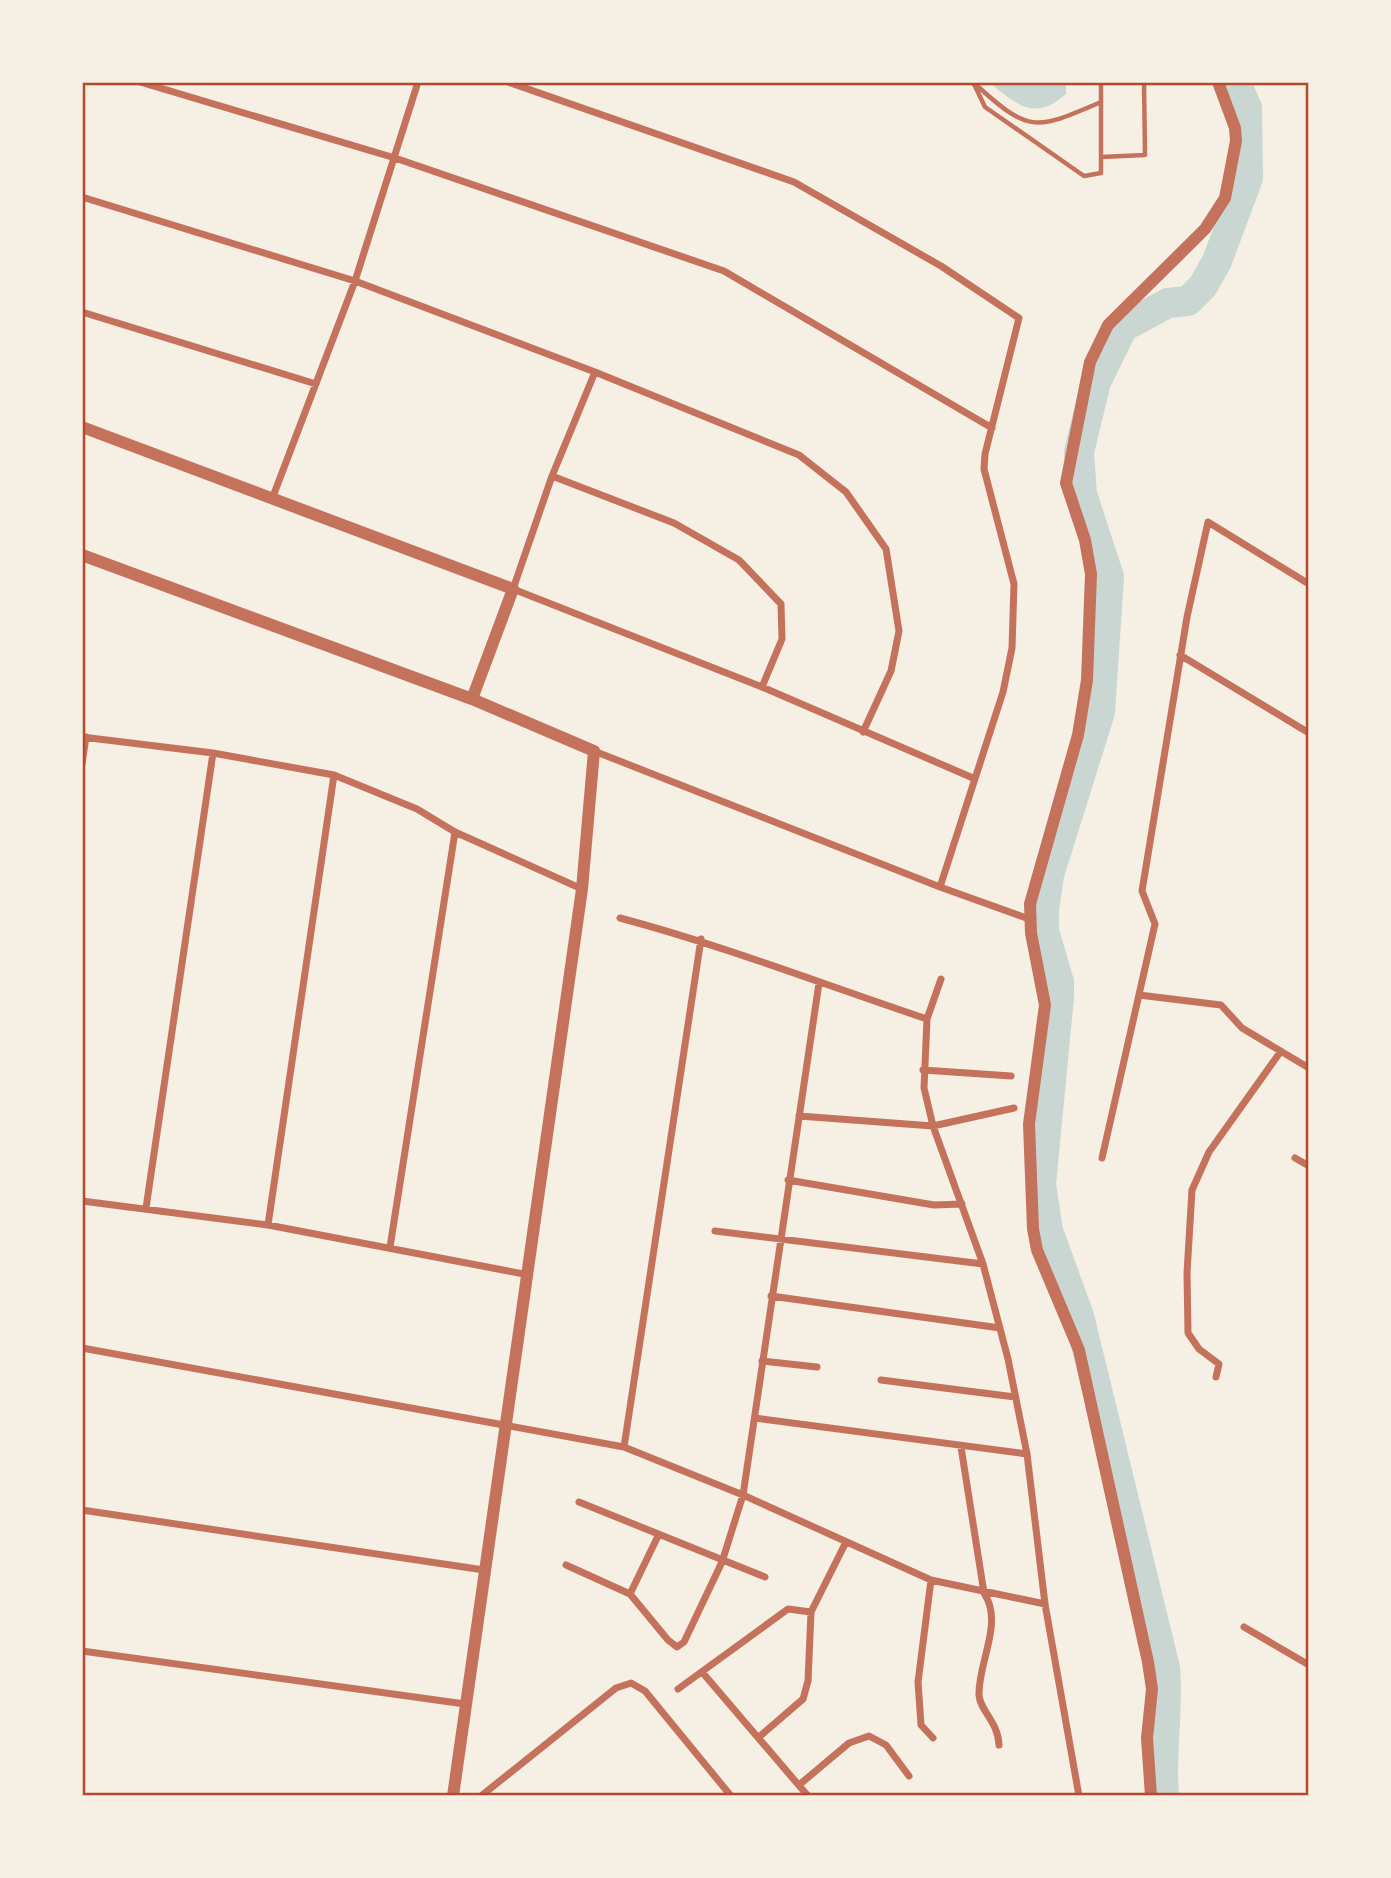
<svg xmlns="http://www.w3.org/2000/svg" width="1391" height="1878" viewBox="0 0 1391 1878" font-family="'Noto Serif',serif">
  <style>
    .water { fill: #c9d6d2 }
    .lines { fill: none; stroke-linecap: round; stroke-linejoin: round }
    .river { stroke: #c9d6d2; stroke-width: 30 }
    .service { stroke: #c5725c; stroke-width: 4.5 }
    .minor { stroke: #c5725c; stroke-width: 7 }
    .tertiary { stroke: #c5725c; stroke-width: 12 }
    .neatline { fill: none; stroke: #b5482f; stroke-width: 2.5 }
  </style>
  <rect width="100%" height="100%" fill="#f6efe4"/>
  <path class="water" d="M989,82h77v12c-31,28 -49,11 -77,-12z"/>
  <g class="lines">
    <path class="river" d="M1164,1796c-4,-44 5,-86 1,-128l-86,-352 -31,-85 -7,-47 18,-187v-15l-15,-51v-21l5,-35 51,-163 9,-135 -27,-83 -3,-42 17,-70 27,-55 45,-24 20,-2 15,-15 14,-25 31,-83 -1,-70 -11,-26"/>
    <path class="service" d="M973,82l12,25 99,69 17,-3v-91
      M974,83c55,50 60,48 127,19
      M1101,157l44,-2 -1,-73"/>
    <path class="minor" d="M140,82l255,76 329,113 268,157
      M508,82l286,100 147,84 78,52 -34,136 -1,15 30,115 -2,64 -9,44 -63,195
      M82,197l273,84 240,91 204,83 47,37 40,57 13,82 -8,40 -28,61
      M82,312l234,72
      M595,372l-43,104 -39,113 249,98 211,91
      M552,476l122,47 65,37 42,44 1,35 -20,48
      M272,499l83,-218 63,-199
      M1180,655l129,78
      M82,737l131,16 121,22 83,34 38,23 127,57
      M594,751l346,136 89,32
      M82,764l4,-27
      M620,918c105,28 205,67 307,101
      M941,979l-14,40 -3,69 9,38 50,138 25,95 19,95 18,150 34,192
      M1139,995l82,10 21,23 67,40
      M923,1070l88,6
      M799,1116l134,10 81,-18
      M1102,1158l53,-234 -13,-33 45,-274 21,-95 101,62
      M1295,1158l14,8
      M788,1180l146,25 28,-1
      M82,1201l186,24 261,50
      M146,1208l67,-455
      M268,1225l66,-450
      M715,1231l268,33
      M390,1247l65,-415
      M771,1296l229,32
      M82,1348l542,99 119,48 188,85 114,24
      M762,1361l55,6
      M1216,1377l3,-13 -20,-15 -11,-16 -1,-60 5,-83 17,-38 72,-101
      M881,1380l134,17
      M755,1418l272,36
      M624,1447l77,-508
      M961,1447l23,146c20,30 -6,69 -5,102 1,16 19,26 20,50
      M579,1502l186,75
      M82,1510l402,60
      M658,1536l-28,58 38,46 9,7 7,-5 38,-80 21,-67 76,-512
      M566,1565l64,29
      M931,1580l-13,102 3,43 12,13
      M1244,1627l65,38
      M82,1651l383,53
      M702,1672l106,124
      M678,1689l110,-80 23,3
      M759,1737l44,-38 5,-18 3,-69 35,-70
      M799,1785l50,-42 20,-7 17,9 23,31
      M481,1796l135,-108 15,-5 14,8 86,105"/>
    <path class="tertiary" d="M82,427l431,162 -41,110
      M82,555l390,144 122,52 -12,138 -129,907
      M1151,1796l-4,-58 5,-49 -4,-27 -69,-312 -42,-100 -4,-21 -4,-105 16,-119 -14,-72 -1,-29 48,-169 9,-55 4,-106 -6,-34 -19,-57 24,-121 18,-37 97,-96 20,-31 11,-57 -1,-13 -17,-46"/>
  </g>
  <rect width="1391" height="1878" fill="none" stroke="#f6efe4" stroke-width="168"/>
  <rect x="84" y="84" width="1223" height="1710" class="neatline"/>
</svg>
